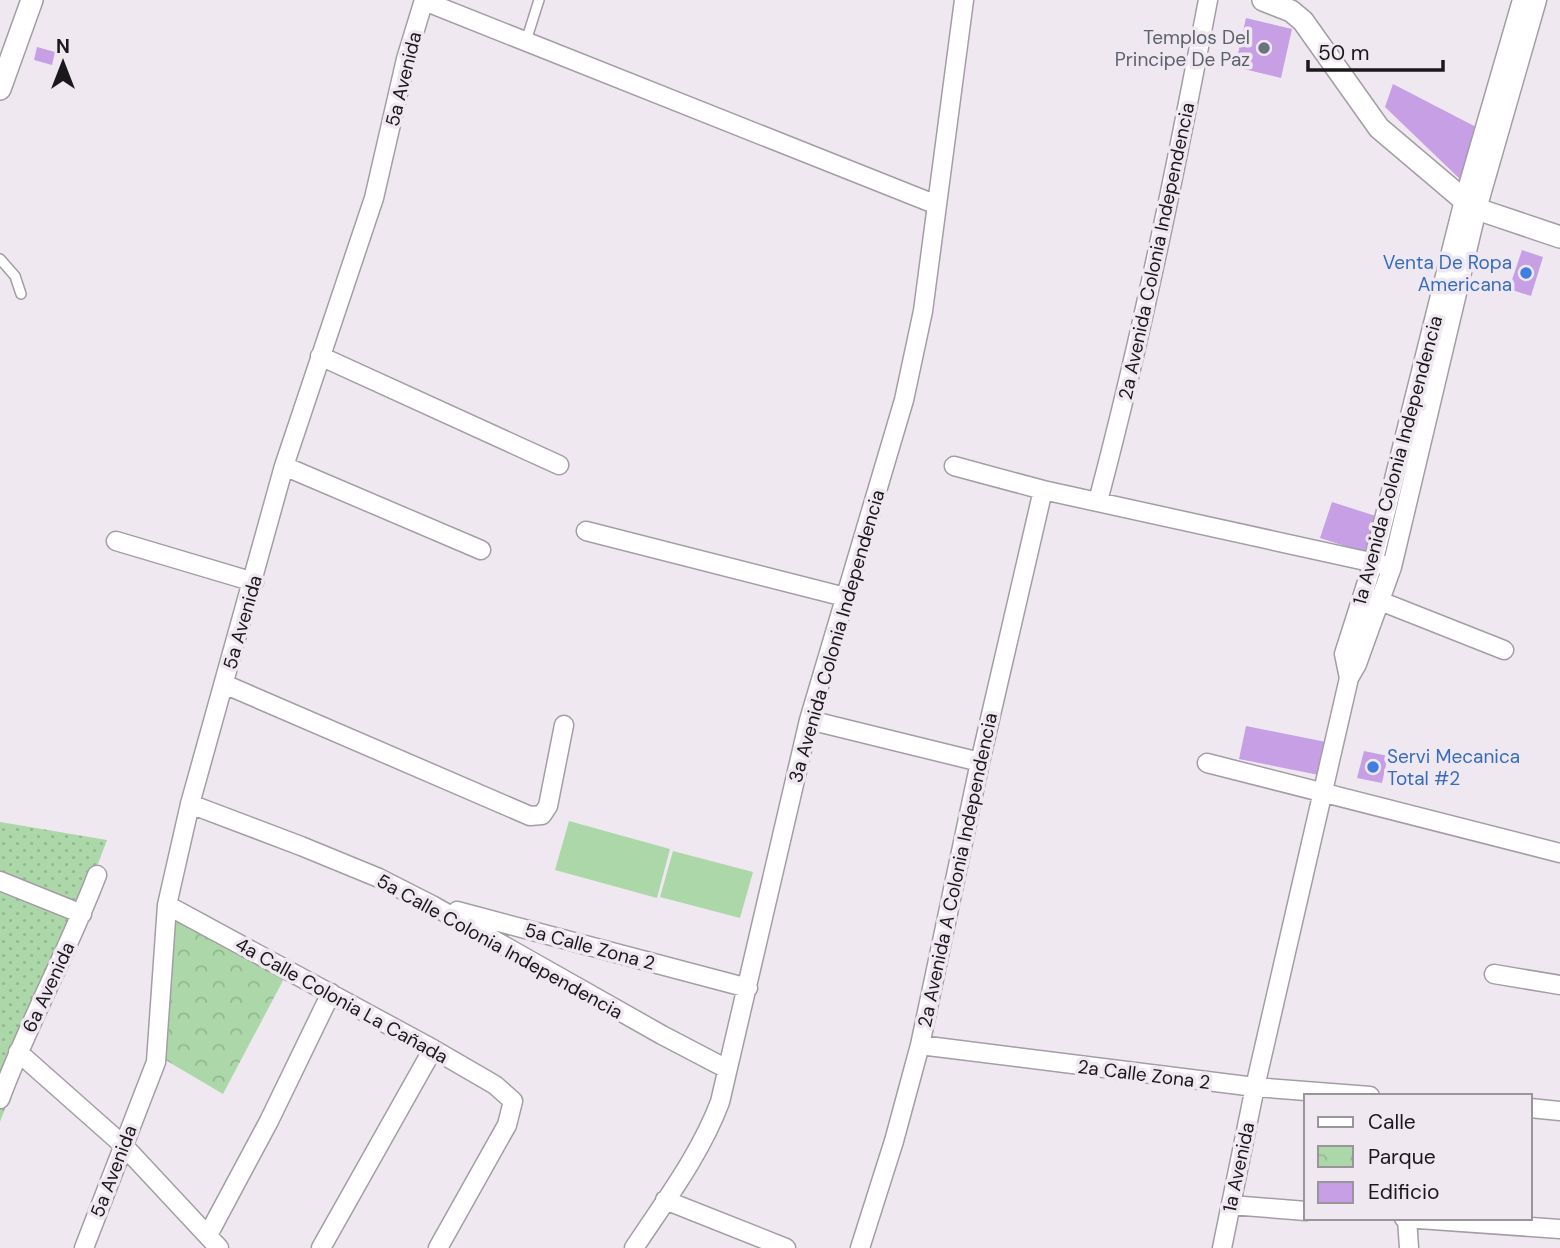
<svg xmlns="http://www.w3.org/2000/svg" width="1560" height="1248" viewBox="0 0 1560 1248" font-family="'DM Sans',sans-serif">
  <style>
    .grass { fill: url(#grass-dots) }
    .park { fill: url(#park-crowns) }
    .garden { fill: #acd7a9 }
    .building { fill: #c69fe5 }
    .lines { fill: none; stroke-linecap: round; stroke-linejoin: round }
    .service-casing { stroke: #a49da5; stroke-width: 12 }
    .minor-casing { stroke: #a49da5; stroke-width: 21 }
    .tertiary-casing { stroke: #a49da5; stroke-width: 24 }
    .service { stroke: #fff; stroke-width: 9 }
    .minor { stroke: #fff; stroke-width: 18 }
    .tertiary { stroke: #fff; stroke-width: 21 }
    .worship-dot { fill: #6b7280; stroke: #f0e8f1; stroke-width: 2.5 }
    .shop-dot { fill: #3f7fe0; stroke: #f0e8f1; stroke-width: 2.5 }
    .labels { text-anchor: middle; stroke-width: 7; stroke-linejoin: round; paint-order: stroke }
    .worship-label { font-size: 19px; fill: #5b616d; stroke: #f0e8f1; text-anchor: end }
    .street-label { font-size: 19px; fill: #1a181b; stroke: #f0e8f1 }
    .shop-label { font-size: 19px; fill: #366cbe; stroke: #f0e8f1; text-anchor: end }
  </style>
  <defs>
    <pattern id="grass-dots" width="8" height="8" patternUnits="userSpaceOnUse" patternTransform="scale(1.75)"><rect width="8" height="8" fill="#acd7a9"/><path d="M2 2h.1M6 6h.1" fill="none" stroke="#93b891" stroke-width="1.8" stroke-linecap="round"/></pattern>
    <pattern id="park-crowns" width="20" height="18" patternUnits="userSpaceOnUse" patternTransform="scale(1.75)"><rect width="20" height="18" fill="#acd7a9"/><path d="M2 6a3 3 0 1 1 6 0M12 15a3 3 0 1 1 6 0" fill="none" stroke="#93b891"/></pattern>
  </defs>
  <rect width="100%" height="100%" fill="#f0e8f1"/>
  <path class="grass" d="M0,822l107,18 -107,282z"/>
  <path class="park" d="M168,909l119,64 -64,121 -61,-36z"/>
  <path class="garden" d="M569,821l101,28 -13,49 -102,-28z
    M673,851l80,21 -13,46 -80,-21z"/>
  <path class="building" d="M1246,18l46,11 -11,49 -46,-11z
    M37,47l18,5 -3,13 -18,-5z
    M1393,84l87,45 -17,53 -78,-75z
    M1522,250l21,7 -12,39 -22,-7z
    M1332,502l50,16 -12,36 -50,-16z
    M1246,726l80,16 -7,33 -80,-16z
    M1364,751l24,5 -6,27 -25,-5z"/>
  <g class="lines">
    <defs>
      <path id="service" d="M526,41l13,-41
        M0,259l15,17 6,18"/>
      <path id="minor" d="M424,1l513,204
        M320,356l239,109
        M284,466l197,84
        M954,466l89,24 341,75
        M1098,501c44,-166 78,-333 110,-501
        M586,531l259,66
        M116,541l138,41
        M1370,597l134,53
        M1349,678l-5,-24 29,-91 91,-363 58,-200
        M224,684l306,132 12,-1 6,-9 16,-81
        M809,720l171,42
        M1207,763l353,90
        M190,804l111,42 78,32 53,27 230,130 65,34
        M0,881l82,33
        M167,905l266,144 62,36 18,16 -6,24 -69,123
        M457,911l291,77
        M1494,974l66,11
        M920,1045l335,42 115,9
        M18,1052l105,93 96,103
        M0,1099c28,-76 68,-148 97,-224
        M1530,1108l30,3
        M665,1200l121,48
        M1231,1205l75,6
        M1404,1218l156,11
        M1407,1218l2,30
        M208,1235l61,-114 62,-128
        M84,1248l72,-186 11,-157 23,-101 94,-338 90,-268 32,-139 18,-59
        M321,1248l112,-199
        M634,1248c31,-47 66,-93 86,-146l89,-382 95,-320 19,-89 41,-311
        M860,1248l34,-107 26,-96 60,-283 63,-272
        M1222,1248l33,-161 94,-409 8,-14 35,-97 85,-358 60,-209"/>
      <path id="tertiary" d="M1263,0l28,11 12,10 76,107 85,72 13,9 83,28
        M0,89l32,-89"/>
    </defs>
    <use href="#service" class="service-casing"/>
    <use href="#minor" class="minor-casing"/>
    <use href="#tertiary" class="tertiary-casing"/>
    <use href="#service" class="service"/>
    <use href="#minor" class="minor"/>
    <use href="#tertiary" class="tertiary"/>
  </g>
  <circle class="worship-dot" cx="1264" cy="48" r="7"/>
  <g class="shop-dot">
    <circle cx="1526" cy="273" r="7"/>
    <circle cx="1373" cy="767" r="7"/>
  </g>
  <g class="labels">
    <g class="worship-label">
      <text x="1250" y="44">Templos Del<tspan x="1250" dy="22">Principe De Paz</tspan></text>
    </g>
    <g class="street-label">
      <text transform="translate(403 79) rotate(-76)" y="7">5a Avenida</text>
      <text transform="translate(1156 251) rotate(-78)" y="7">2a Avenida Colonia Independencia</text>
      <text transform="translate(1397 460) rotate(-75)" y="7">1a Avenida Colonia Independencia</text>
      <text transform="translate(242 622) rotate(-74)" y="7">5a Avenida</text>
      <text transform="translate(836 636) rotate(-74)" y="7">3a Avenida Colonia Independencia</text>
      <text transform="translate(957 870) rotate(-78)" y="7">2a Avenida A Colonia Independencia</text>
      <text transform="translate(500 946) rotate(29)" y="7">5a Calle Colonia Independencia</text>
      <text transform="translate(590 946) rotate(15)" y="7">5a Calle Zona 2</text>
      <text transform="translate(48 987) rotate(-65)" y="7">6a Avenida</text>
      <text transform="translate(342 1000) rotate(29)" y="7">4a Calle Colonia La Cañada</text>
      <text transform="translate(1144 1074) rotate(7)" y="7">2a Calle Zona 2</text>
      <text transform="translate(1238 1167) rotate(-78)" y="7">1a Avenida</text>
      <text transform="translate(113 1171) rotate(-69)" y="7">5a Avenida</text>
    </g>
    <g class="shop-label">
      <text x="1512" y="269">Venta De Ropa<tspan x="1512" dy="22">Americana</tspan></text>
      <text x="1387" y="763" text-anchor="start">Servi Mecanica<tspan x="1387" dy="22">Total #2</tspan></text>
    </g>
  </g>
  <rect x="1304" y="1094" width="228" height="126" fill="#f0e8f1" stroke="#9a959b" stroke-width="2"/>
  <rect x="1318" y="1117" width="35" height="10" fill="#ffffff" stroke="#9a959b" stroke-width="2"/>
  <text x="1368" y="1129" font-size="21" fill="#1a181b">Calle</text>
  <rect x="1318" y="1146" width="35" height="21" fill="url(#park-crowns)" stroke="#9a959b" stroke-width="2"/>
  <text x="1368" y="1164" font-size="21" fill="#1a181b">Parque</text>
  <rect x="1318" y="1182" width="35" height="21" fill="#c69fe5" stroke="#9a959b" stroke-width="2"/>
  <text x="1368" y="1199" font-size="21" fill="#1a181b">Edificio</text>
  <g transform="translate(63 63)" stroke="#f0e8f1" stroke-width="5" paint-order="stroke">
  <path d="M0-5L12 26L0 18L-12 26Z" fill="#1a181b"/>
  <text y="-10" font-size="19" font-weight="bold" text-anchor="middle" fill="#1a181b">N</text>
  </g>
  <path d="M1308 60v10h135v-10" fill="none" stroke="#1a181b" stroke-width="3.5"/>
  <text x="1318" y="60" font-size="21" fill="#1a181b" stroke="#f0e8f1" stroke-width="5" paint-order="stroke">50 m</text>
</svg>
